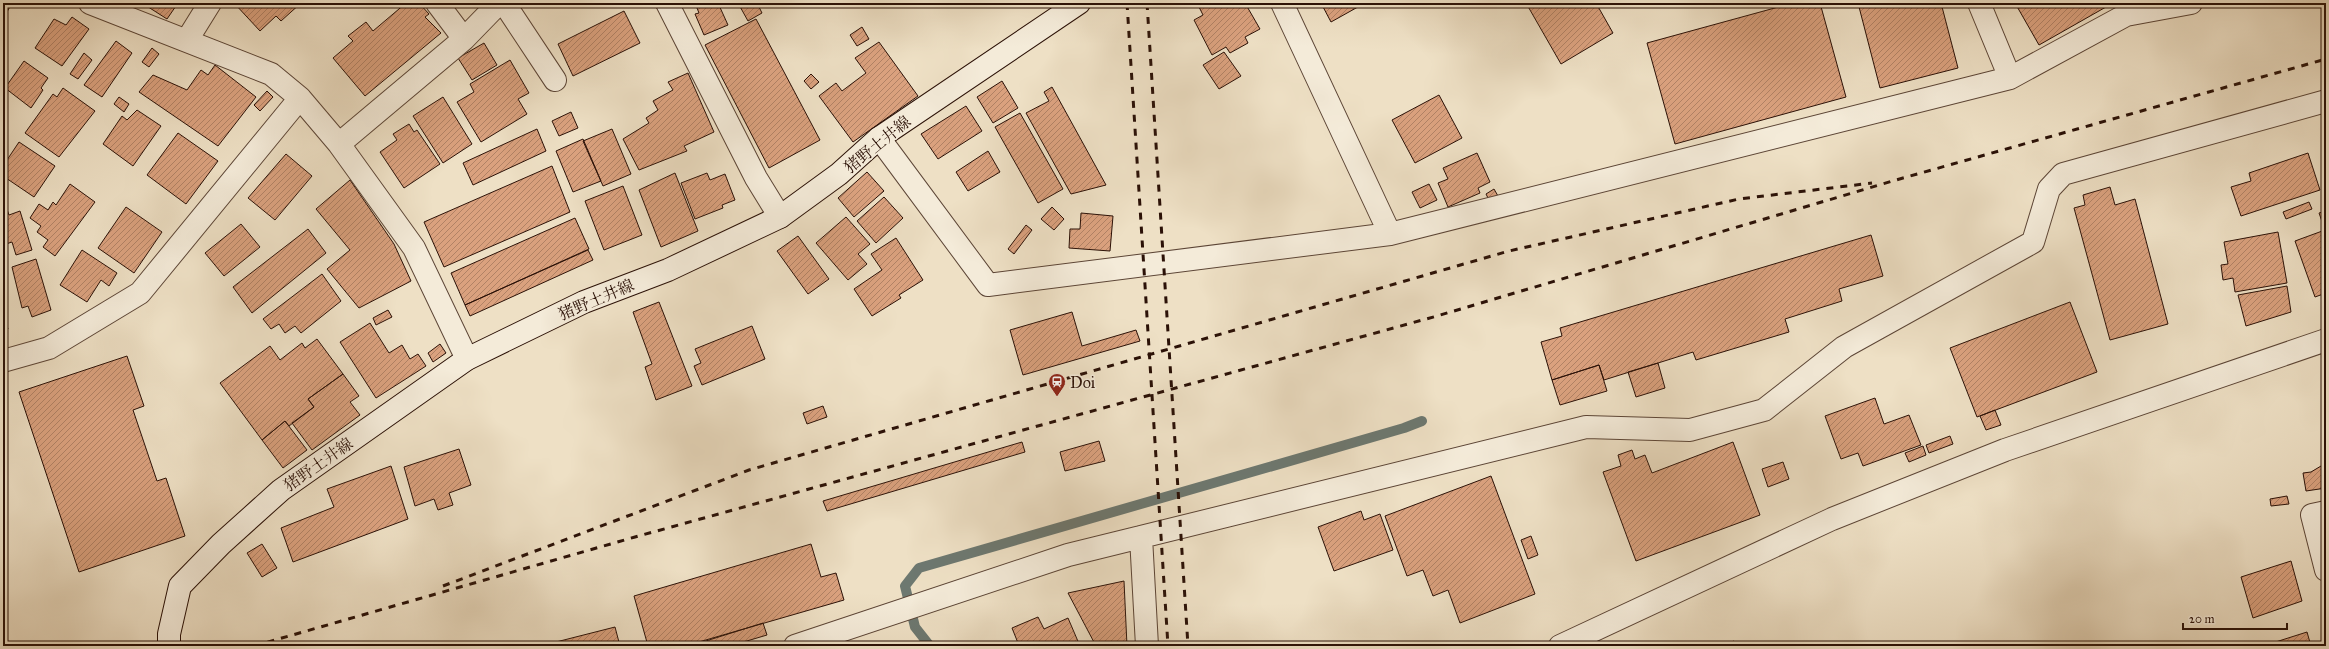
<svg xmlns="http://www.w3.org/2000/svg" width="2329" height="649" viewBox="0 0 2329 649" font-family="'IM FELL Great Primer','Noto Serif JP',serif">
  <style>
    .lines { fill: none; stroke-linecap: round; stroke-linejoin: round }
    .stream { stroke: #6d7870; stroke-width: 10 }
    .building { fill: url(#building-hatch); stroke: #2b1107 }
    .minor-casing { stroke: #5c4536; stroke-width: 24 }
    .tertiary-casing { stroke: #5c4536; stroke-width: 24 }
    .secondary-casing { stroke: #2b1107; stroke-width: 24 }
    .minor { stroke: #f4ebd9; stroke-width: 22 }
    .tertiary { stroke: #f4ebd9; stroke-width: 22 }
    .secondary { stroke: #f4ebd9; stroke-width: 22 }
    .rail { stroke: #2b1107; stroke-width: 3; stroke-dasharray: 7 7; stroke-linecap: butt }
    .labels { text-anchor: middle; stroke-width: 3; stroke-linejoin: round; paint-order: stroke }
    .street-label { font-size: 16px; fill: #2b1107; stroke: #f4ebd9 }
    .poi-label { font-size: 16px; fill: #2b1107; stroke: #f4ebd9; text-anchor: start }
  </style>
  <defs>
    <pattern id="building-hatch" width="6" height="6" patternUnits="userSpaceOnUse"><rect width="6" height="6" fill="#daa17e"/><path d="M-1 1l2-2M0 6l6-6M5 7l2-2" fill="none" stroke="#b18265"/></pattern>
  </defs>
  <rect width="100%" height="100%" fill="#eee0c5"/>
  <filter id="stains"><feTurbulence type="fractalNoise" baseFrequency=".005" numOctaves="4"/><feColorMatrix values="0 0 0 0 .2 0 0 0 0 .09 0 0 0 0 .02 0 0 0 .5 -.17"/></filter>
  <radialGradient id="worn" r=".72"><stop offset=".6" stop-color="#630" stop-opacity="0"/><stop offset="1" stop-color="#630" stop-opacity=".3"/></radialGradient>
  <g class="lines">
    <path class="stream" d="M930,646l-15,-19 -10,-41 14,-18 485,-140 18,-7"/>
  </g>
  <path class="building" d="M3,3h9l-9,16z
    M142,3h36l-11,16z
    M234,3h67l-20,18 -5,-5 -16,15z
    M384,3h9l-6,4z
    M406,3h13l10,11 -4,3 16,16 -76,63 -32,-38 20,-17 -5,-5 18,-14 7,9z
    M463,3h9l-6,4z
    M695,3h23l10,22 -24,10 -9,-21 4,-1z
    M738,3h19l5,10 -14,8z
    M1197,3h48l15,26 -15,8 3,6 -18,10 -4,-6 -14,8 -18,-35 9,-5z
    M1321,3h44l-34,19z
    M1526,3h70l17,30 -52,31z
    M1793,3h27l26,94 -171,47 -28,-101z
    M1858,3h83l17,65 -78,20z
    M2015,3h98l-74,42z
    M624,11l16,32 -67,33 -15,-32z
    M72,17l17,12 -27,37 -27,-18 19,-29 12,6z
    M756,19l64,121 -51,28 -64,-123z
    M862,27l7,12 -12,7 -7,-11z
    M116,41l16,12 -30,44 -18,-12z
    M879,42l39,54 -65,46 -34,-46 17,-13 6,8 24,-18 -11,-15z
    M484,43l13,22 -25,15 -14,-22z
    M152,48l7,6 -10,13 -7,-5z
    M1224,52l17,24 -22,13 -16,-24z
    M84,53l8,7 -14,19 -8,-5z
    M510,60l19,33 -11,6 9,15 -46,28 -24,-40 17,-10 -4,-8z
    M24,61l24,17 -7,10 2,2 -12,18 -26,-20z
    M215,65l41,32 -38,49 -79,-54 14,-17 34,15 14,-20 7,5z
    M688,73l26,59 -30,14 3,5 -48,19 -16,-31 26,-16 -3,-5 12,-8 -5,-9 20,-11 -5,-8z
    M811,74l8,8 -8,7 -7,-8z
    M1002,81l16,27 -25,15 -16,-26z
    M1052,87l54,98 -35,9 -45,-81 23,-12 -5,-9z
    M63,88l32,23 -36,46 -34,-24 28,-39 4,3z
    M267,91l6,6 -13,14 -6,-6z
    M1439,95l23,43 -47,25 -23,-43z
    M119,97l10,7 -5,8 -10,-8z
    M443,97l29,47 -29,19 -30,-47z
    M966,106l16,25 -44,28 -17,-25z
    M137,110l24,16 -28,40 -30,-22 19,-28 5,4z
    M571,112l7,16 -19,8 -7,-15z
    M1020,113l43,76 -25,14 -43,-76z
    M409,124l5,8 3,-2 23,34 -36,24 -24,-36 17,-12 -4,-6z
    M537,129l9,22 -73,34 -10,-22z
    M612,129l19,45 -28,12 -20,-45z
    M178,133l40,28 -32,43 -39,-29z
    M583,139l18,42 -28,11 -17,-41z
    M19,142l36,24 -21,31 -31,-21v-10z
    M988,151l12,21 -32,19 -12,-19z
    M1477,153l13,29 -12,6 2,5 -32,14 -10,-24 10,-4 -5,-11z
    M2308,153l12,37 -79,26 -10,-29 20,-6 -2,-8z
    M286,154l26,22 -37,44 -27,-22z
    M552,166l18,46 -126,55 -20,-45z
    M867,172l17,19 -30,26 -16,-19z
    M675,173l23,58 -37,16 -22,-57z
    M707,173l3,7 15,-6 10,26 -13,5 1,3 -28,11 -14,-36z
    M350,180l44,64 17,37 -52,27 -32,-39 23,-19 -34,-41z
    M70,184l25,18 -40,54 -12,-9 5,-7 -11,-8 4,-6 -11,-8 9,-14 9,6 5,-8 3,3z
    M1429,184l8,16 -17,8 -8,-16z
    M623,186l19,49 -38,15 -19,-49z
    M2110,187l5,18 20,-6 33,125 -58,16 -36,-132 11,-3 -2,-10z
    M1494,189l4,7 -9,4 -3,-6z
    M884,197l19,21 -27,25 -19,-22z
    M3,198l6,17 11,-4 12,39 -16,5 -4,-13 -9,3z
    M2309,202l3,7 -26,10 -3,-7z
    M126,207l36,25 -28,41 -36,-25z
    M1052,207l12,12 -10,11 -13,-11z
    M2326,211v82l-11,4 -20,-56 30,-11 -6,-17z
    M1081,213l32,3 -3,35 -41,-3 1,-19h10z
    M846,217l24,27 -12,10 9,10 -19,16 -32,-37z
    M575,218l14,31 -124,56 -14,-32z
    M241,224l19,23 -36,29 -19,-23z
    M1026,225l6,5 -18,24 -6,-5z
    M308,229l18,24 -74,60 -19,-26z
    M2278,232l9,51 -52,9 -2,-14 -10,2 -2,-15 7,-1 -4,-22z
    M1871,235l12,41 -44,13 3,12 -57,18 4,13 -93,28 -3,-8 -89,28 -5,-15 -47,15 -11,-38 21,-6 -2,-8z
    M798,236l31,43 -21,15 -31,-43z
    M896,238l27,42 -24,15 2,3 -29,18 -18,-27 28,-19 -11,-16z
    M82,250l35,23 -8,13 -8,-6 -14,22 -27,-17z
    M588,250l5,10 -123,56 -5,-11z
    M36,259l15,51 -19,7 -4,-11 -6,2 -10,-41z
    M322,274l19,27 -40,32 -6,-7 -10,7 -6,-9 -8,5 -8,-10z
    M2287,286l4,26 -45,14 -8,-31z
    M659,302l33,84 -36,14 -11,-33 7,-3 -19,-52z
    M2070,302l27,70 -120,45 -27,-69z
    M388,310l4,7 -16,8 -3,-7z
    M1072,312l10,34 54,-16 4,11 -117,34 -13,-45z
    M3,313l5,16 -5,1z
    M370,323l19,30 13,-8 8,14 8,-5 8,12 -50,32 -36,-56z
    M752,326l13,33 -63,26 -8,-19 7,-3 -6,-14z
    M317,339l26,35 -35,25 6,8 -25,19 -4,-5 -23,19 -42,-57 50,-37 10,14 22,-17 3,5z
    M440,344l6,9 -13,9 -5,-9z
    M127,356l17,50 -11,4 24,71 9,-3 19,58 -106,36 -60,-180z
    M1658,363l7,25 -29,9 -8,-25z
    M1599,365l8,26 -47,14 -8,-25z
    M343,374l16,22 -9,6 10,13 -48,35 -20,-27 22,-16 -6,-8z
    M1875,398l9,26 25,-9 12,30 -58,21 -5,-13 -17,6 -16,-43z
    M823,406l4,11 -20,7 -4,-11z
    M1995,410l6,15 -15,5 -6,-14z
    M285,421l22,29 -24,18 -21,-28z
    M1950,436l3,8 -24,9 -3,-8z
    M1099,441l6,20 -40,10 -5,-19z
    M1022,442l3,10 -198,59 -4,-10z
    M1733,442l27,73 -124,46 -33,-89 18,-6 -3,-11 14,-5 3,9 10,-4 7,18z
    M1923,446l3,9 -17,7 -4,-9z
    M459,449l12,36 -22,8 4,12 -15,5 -4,-11 -19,7 -11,-39z
    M1783,462l6,17 -21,8 -6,-18z
    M2326,463v25l-20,3 -3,-18 8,-1z
    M391,466l17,53 -115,43 -12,-34 53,-21 -7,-18z
    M1491,476l44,118 -75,29 -12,-33 -15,6 -10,-26 -16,6 -22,-60z
    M2287,496l2,8 -18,2 -1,-7z
    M1361,511l3,9 16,-6 13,36 -59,21 -16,-44z
    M1531,536l7,19 -10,4 -7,-19z
    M262,544l15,24 -15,9 -15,-24z
    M811,544l10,33 15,-4 8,27 -159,46h-37l-14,-50z
    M2291,561l11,40 -49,17 -12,-41z
    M1124,581l3,65h-31l-28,-53z
    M1038,617l6,12 24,-11 12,28h-68l6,-3 -6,-15z
    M763,623l4,12 -37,11h-40z
    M615,627l5,19h-63l-1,-4z
    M2307,632l4,14h-48z
    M1734,641l1,5h-13z"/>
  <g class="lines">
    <defs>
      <path id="minor" d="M90,3l181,71 29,24 39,46 75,104 53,111
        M504,3l51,77
        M667,3l89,175 24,39
        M1282,3l108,231
        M1979,3l31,75
        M464,39l35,-36
        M187,40l23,-37
        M879,138l109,147 402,-51 620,-156 116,-63 65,-12
        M339,144l125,-105 -27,-36
        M3,361l46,-13 91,-55 160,-195
        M2326,512l-14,3 14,55
        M1141,537l6,109
        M795,646l273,-91 518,-128 104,3 74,-20 80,-63 189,-105 16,-53 14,-15 263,-73"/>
      <path id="tertiary" d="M1560,646l272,-127 173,-69 321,-110"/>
      <path id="secondary" d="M169,646v-12l11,-48 41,-42 60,-54 186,-131 117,-57 84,-32 112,-53 59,-43 40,-36 200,-135"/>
    </defs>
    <use href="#minor" class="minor-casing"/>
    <use href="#tertiary" class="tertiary-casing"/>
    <use href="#secondary" class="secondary-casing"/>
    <use href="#minor" class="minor"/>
    <use href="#tertiary" class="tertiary"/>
    <use href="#secondary" class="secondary"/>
    <path class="rail" d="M1127,3l41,643
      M1147,3l41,643
      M443,586l306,-116 760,-219 230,-52 133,-16
      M254,646l381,-109 802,-221 459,-136 430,-121"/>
  </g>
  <defs>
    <symbol id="station-pin" viewBox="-11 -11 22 30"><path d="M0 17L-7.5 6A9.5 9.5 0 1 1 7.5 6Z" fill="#8f2418" stroke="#f4ebd9"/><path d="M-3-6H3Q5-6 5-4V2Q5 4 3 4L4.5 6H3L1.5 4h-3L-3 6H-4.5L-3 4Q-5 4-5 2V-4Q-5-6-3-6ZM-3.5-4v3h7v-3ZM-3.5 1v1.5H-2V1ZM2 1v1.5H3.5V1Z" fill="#fff"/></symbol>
  </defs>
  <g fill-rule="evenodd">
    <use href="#station-pin" x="1047" y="372" width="20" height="27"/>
  </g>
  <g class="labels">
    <g class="street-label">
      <text transform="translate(877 144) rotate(-39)" y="6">猪野土井線</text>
      <text transform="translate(596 299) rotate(-23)" y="6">猪野土井線</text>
      <text transform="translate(318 464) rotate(-35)" y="6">猪野土井線</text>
    </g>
    <g class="poi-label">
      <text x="1070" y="388">Doi</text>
    </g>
  </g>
  <rect width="2329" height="649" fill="none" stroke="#eee0c5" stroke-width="16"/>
  <rect x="4" y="4" width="2321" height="641" fill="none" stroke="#2b1107" stroke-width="2"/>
  <rect x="8" y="8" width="2313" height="633" fill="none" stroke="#2b1107"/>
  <path d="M2183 623v6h104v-6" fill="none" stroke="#2b1107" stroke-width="2"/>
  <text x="2189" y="623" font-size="12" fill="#2b1107" stroke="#f4ebd9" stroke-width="3" paint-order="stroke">20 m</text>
  <rect width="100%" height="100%" filter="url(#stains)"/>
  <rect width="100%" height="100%" fill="url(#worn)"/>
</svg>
